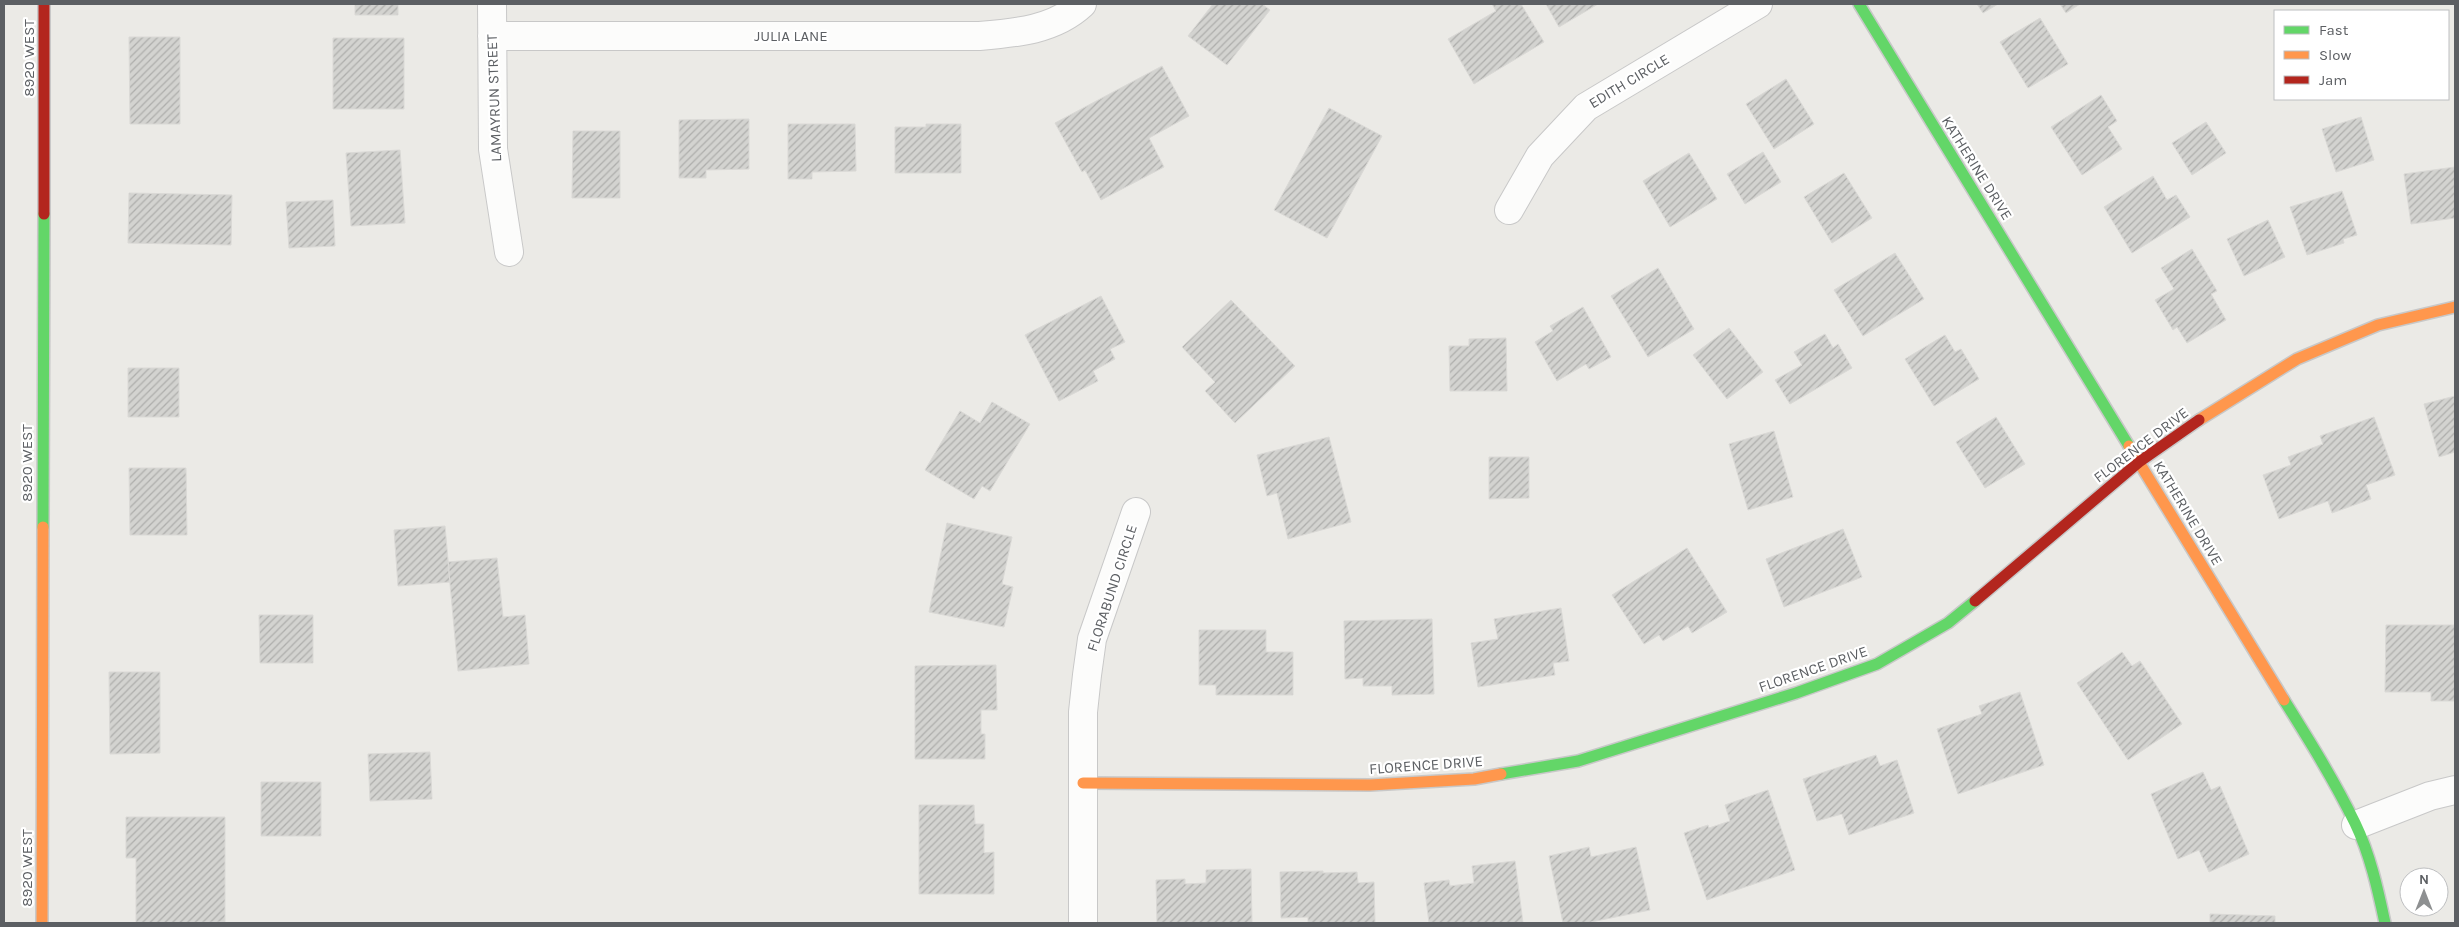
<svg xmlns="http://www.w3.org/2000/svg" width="2459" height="927" viewBox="0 0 2459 927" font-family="Karla,sans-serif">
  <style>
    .building { fill: url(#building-hatch); stroke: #dad9d6 }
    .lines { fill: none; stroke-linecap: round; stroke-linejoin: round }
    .street-casing { stroke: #c8c8c8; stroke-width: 30 }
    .fast-casing { stroke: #c8c8c8; stroke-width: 14 }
    .slow-casing { stroke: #c8c8c8; stroke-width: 14 }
    .jam-casing { stroke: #c8c8c8; stroke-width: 14 }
    .street { stroke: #fcfcfb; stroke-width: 28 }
    .fast { stroke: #63d668; stroke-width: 11 }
    .slow { stroke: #ff974d; stroke-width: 11 }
    .jam { stroke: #b3261e; stroke-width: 11 }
    .labels { text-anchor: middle; stroke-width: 4.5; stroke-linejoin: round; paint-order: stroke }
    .street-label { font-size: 15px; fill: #5c5f63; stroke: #fff }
  </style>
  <defs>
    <pattern id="building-hatch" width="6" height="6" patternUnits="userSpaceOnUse" patternTransform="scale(1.25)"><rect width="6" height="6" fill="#d3d3d0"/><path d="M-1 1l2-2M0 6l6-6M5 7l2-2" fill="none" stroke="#aeaeac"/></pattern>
  </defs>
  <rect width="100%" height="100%" fill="#ebeae6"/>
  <path class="building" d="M355,4h43v11h-43z
    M1213,4h49l8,6 -43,55 -39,-29z
    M1492,4h29l23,38 -70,42 -26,-45 48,-28z
    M1546,4h52l-39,23z
    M1977,4h21l-15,9z
    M2060,4h20l-14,9z
    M2040,18l28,46 -40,24 -28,-46z
    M129,37h51v87h-50z
    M333,38h71v71h-71z
    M1162,66l27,50 -40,22 15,29 -63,33 -16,-30 -3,2 -27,-49z
    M1786,79l28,45 -40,25 -28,-45z
    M2101,95l16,26 -9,6 14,22 -40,26 -31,-48z
    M1329,108l53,28 -55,102 -53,-28z
    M2361,117l13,43 -38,12 -14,-43z
    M749,119v50l-43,1v8h-27v-58z
    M2206,122l20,31 -34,22 -20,-32z
    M788,124h67l1,47 -44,1v7h-24z
    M926,124h35v49h-66v-46h31z
    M573,131h47v67h-48z
    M400,150l5,73 -54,3 -5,-73z
    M1763,152l18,30 -36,22 -18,-30z
    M1689,153l28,46 -47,28 -27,-46z
    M2455,167v51l-44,6 -7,-50z
    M1844,173l28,45 -40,25 -28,-46z
    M2153,176l14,24 9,-5 14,22 -58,36 -28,-46z
    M2342,191l15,44 -14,4 1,4 -37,12 -17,-48z
    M129,193l103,2 -1,50 -103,-2z
    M333,200l2,46 -46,2 -3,-46z
    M2268,220l17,37 -41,19 -17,-37z
    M2192,249l25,42 -6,3 15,26 -39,23 -10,-16 -4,3 -18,-30 19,-11 -13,-21z
    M1895,253l29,46 -61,37 -29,-46z
    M1658,268l36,61 -46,28 -37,-61z
    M1101,296l24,46 -15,7 5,10 -22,12 5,10 -39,20 -34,-66z
    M1231,300l64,66 -60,57 -30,-32 10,-9 -33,-35z
    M1583,307l28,50 -22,12 -3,-5 -29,17 -22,-39 18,-11 -3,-5z
    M1729,328l34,44 -36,27 -34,-44z
    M1825,334l8,14 5,-4 14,24 -62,36 -15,-24 27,-15 -8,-13z
    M1945,335l10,17 6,-3 18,30 -45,27 -29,-47z
    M1506,338l1,53h-57l-1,-45h20v-7z
    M128,368h51v49h-51z
    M2455,396v56l-16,5 -15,-53z
    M992,402l38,22 -40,67 -8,-5 -8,13 -49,-29 35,-59 20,12z
    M1996,417l29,47 -40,24 -29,-46z
    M2374,417l21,58 -29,10 5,14 -39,14 -4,-12 -49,18 -16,-44 28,-10 -3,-8 35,-13 -3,-8z
    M1774,431l19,66 -45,13 -19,-66z
    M1329,437l22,85 -63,17 -11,-46 -10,3 -10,-41z
    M1489,457h40v41l-40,1z
    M129,468h57l1,67h-57z
    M947,523l65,14 -10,47 11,3 -9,40 -75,-15z
    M445,526l5,56 -52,4 -4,-56z
    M1843,529l19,48 -78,30 -18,-48z
    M1687,548l40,64 -35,21 -4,-7 -25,15 -4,-6 -15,9 -32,-49z
    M497,558l6,59 22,-2 4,49 -71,7 -10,-109z
    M1561,608l8,53 -16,2 2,12 -77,12 -7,-44 27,-4 -4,-20z
    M259,615h54v48h-53z
    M1432,619l2,75 -42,1v-9h-29v-8l-18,1 -1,-58z
    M2386,625h69v76h-24v-9h-46z
    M1199,630h67v22h27v43h-77v-10h-17z
    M2122,652l10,14 8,-5 42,63 -54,36 -51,-77z
    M996,665l1,45h-16v24h4v25h-70v-93z
    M109,672h51v81l-50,1z
    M2020,692l24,73 -86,29 -21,-65 45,-15 -3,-8z
    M430,752l2,47 -62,2 -2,-47z
    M1876,755l4,11 17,-6 17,53 -65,22 -7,-21 -25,7 -14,-42z
    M2203,772l8,18 9,-4 29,68 -40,18 -10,-22 -21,9 -27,-65z
    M261,782h60v54h-60z
    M1768,790l27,80 -88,30 -23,-67 24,-8 1,3 21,-7 -5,-16z
    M919,805h55l1,19h9v29l10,-1v42h-75z
    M126,817h99v105l-89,1v-65h-10z
    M1589,847l2,10 45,-10 14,63 -64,13h-23l-14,-67z
    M1515,861l8,62h-94l-5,-40 25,-3 1,6 24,-3 -2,-17z
    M1251,869l1,54h-95l-1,-43 29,-1v5l21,-1v-13z
    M1323,871v2l34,-1 1,11 16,-1 1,41h-67v-6l-27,1 -1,-46z
    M2210,914l65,2v7h-65z"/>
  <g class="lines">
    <defs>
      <path id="street" d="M492,4l1,145 16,103
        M492,36h487c37,-3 75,-6 103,-32
        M1509,210l31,-54 46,-49 172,-103
        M2356,825l74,-29 25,-6
        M1083,923v-211l4,-37 5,-36 44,-127"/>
      <path id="fast" d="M1859,4l270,442
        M43,527l1,-313
        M2284,700c25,40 50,80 71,123 15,31 23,67 30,100
        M1501,774l77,-13 218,-68 81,-29 71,-41 27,-22"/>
      <path id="slow" d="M2199,420l98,-61 81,-34 77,-18
        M2129,446l155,254
        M1083,783l287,2 104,-6 27,-5
        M42,923l1,-396"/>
      <path id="jam" d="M44,214v-210
        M1975,601l164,-139 60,-42"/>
    </defs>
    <use href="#street" class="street-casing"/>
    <use href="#fast" class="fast-casing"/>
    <use href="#slow" class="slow-casing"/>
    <use href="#jam" class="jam-casing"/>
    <use href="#street" class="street"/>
    <use href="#fast" class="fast"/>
    <use href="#slow" class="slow"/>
    <use href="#jam" class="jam"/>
  </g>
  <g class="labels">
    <g class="street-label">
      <text x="791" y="41">JULIA LANE</text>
      <text transform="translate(29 58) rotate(-90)" y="5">8920 WEST</text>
      <text transform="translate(1629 81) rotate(-31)" y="5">EDITH CIRCLE</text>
      <text transform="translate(494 98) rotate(-92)" y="5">LAMAYRUN STREET</text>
      <text transform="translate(1977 168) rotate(58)" y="5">KATHERINE DRIVE</text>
      <text transform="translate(2141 445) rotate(-37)" y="5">FLORENCE DRIVE</text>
      <text transform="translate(27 463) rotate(-90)" y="5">8920 WEST</text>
      <text transform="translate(2188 513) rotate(59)" y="5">KATHERINE DRIVE</text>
      <text transform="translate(1112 588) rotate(-72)" y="5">FLORABUND CIRCLE</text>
      <text transform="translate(1813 669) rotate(-19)" y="5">FLORENCE DRIVE</text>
      <text transform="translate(1426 765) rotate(-4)" y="5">FLORENCE DRIVE</text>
      <text transform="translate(27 868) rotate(-90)" y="5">8920 WEST</text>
    </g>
  </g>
  <rect width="2459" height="927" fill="none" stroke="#5c5f63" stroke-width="10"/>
  <rect x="2274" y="10" width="175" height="90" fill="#ffffff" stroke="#bebfc1"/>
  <rect x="2284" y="26" width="25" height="8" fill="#63d668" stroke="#bebfc1"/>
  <text x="2319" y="35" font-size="15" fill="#5c5f63">Fast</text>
  <rect x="2284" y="51" width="25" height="8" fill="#ff974d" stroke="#bebfc1"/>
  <text x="2319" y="60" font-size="15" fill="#5c5f63">Slow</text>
  <rect x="2284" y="76" width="25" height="8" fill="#b3261e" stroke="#bebfc1"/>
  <text x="2319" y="85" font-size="15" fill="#5c5f63">Jam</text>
  <g transform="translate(2424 892)"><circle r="24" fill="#ffffff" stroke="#bebfc1"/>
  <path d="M0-4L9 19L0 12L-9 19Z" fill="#8e9091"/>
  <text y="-8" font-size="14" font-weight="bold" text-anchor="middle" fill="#5c5f63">N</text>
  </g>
</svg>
